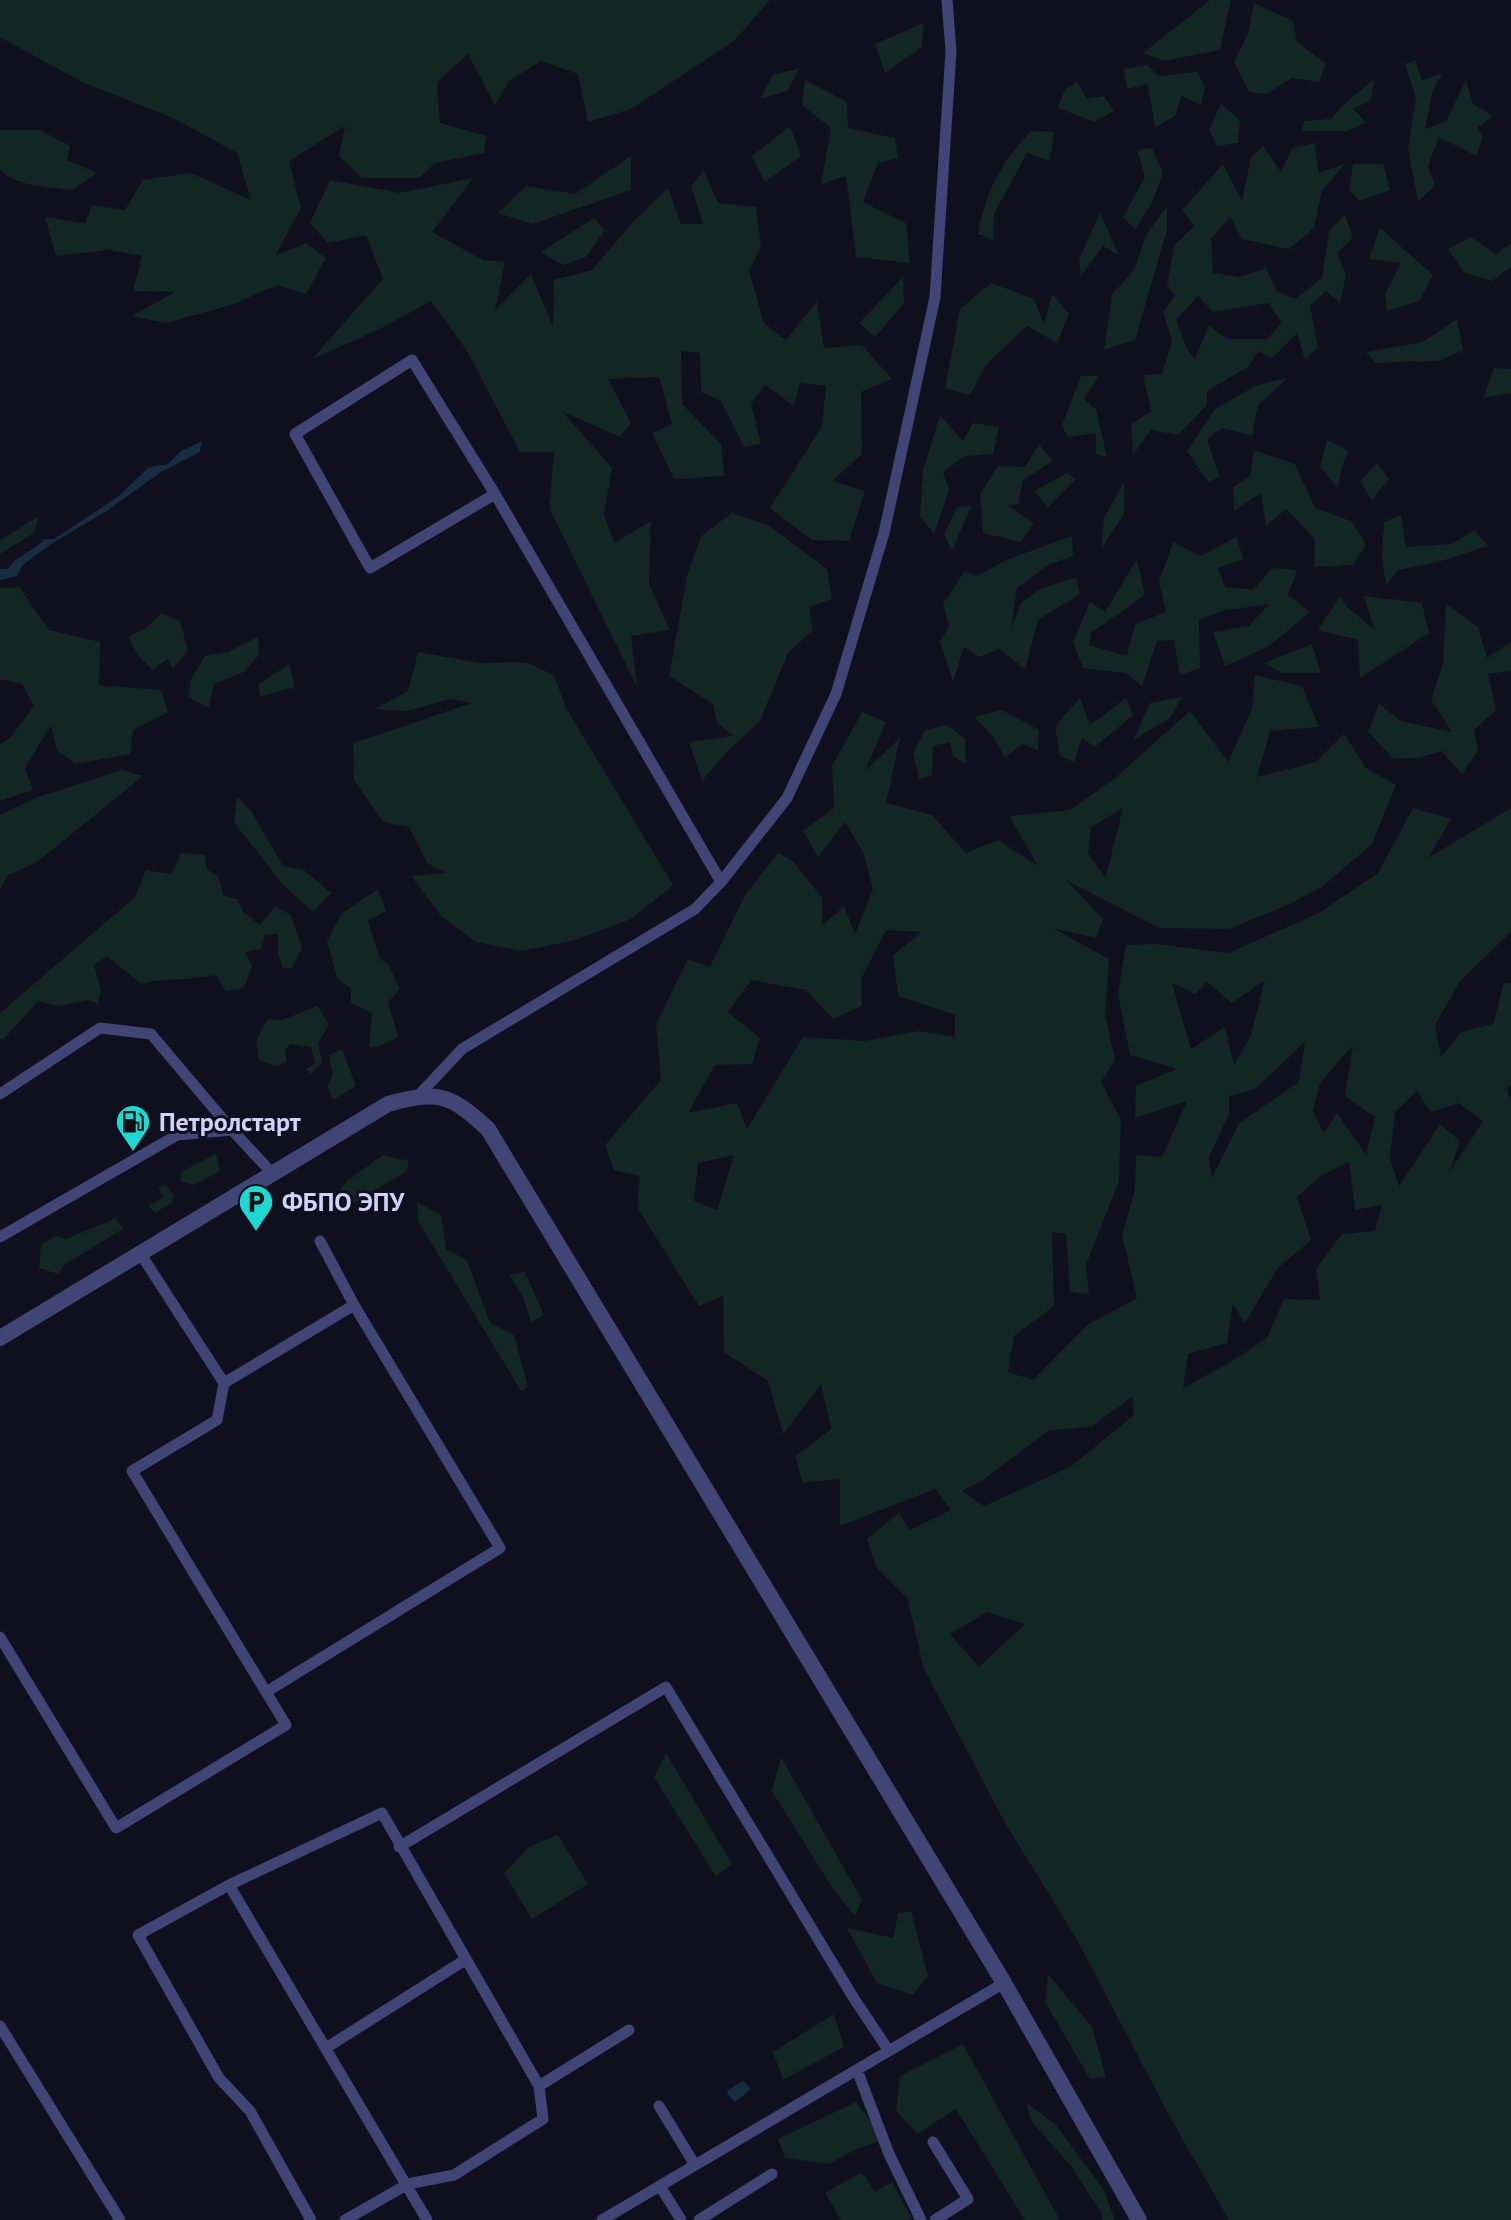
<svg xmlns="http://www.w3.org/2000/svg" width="1511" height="2220" viewBox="0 0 1511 2220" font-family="'PT Sans',sans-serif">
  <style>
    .green { fill: #122623; fill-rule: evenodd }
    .water { fill: #152c41 }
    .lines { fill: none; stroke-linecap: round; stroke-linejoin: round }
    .service { stroke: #404576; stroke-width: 11 }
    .tertiary { stroke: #404576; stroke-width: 16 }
    .labels { text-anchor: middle; stroke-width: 6; stroke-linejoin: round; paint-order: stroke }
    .poi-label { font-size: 26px; font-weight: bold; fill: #d1d1f9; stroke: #0f0f1d; text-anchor: start }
  </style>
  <rect width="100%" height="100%" fill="#0f0f1d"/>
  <path class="green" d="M0,0h770l-36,41 -103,68 -43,13 -10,-48 -37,-13 -32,20 -14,24 -27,-51 -31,28 3,41 46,13 -2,17 -49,10 -16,15h-57l-23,-22 6,-30 -56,35 12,47 -26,48 31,-13 20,15 -20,36 -29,-9 -43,19 -68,19 -34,-7 43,-24 -42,-1 9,-35 -33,-6 -53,6 -11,-39 40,6 7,-18 33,5 18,-30 48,-7 60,27 -14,-47 -62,-34 -93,-37 -82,-45z
    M1210,0h21l-11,50 -56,11 -21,-8z
    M1254,3l39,18 4,21 29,22 -7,18 -27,-4 -25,16 -18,-2 -15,-30 14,-28z
    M923,23l-1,24 -37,26 -10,-29z
    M1415,60l7,20 21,-7 -10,17 -8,39 21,-8 20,-41 7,24 20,12 -16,12 6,9 -7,19 -37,-19 -11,29 7,19 -17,17 -10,-53 8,-51 -11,-34z
    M1147,65l12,11 38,-4 8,15 -4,18 -20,-9 -5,19 -21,13 -7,-44 -21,5 -3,-20z
    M800,68l-13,23 -27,8 13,-24z
    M1374,79l-3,21 -18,9 13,13 -18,9h-46l2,-10 27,-2 9,-11z
    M805,80l42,22 1,26 47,10 3,20 -20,5 -15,39 43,21 4,40 -54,-6 -10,-81 -25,8 10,-56 -29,-23z
    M1077,82l10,17 17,-3 10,15 -20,11 -36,-14 7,-19z
    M1221,104l19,16 -2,23 -21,3 -8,-16z
    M790,126l11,30 -36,26 -13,-26z
    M0,130h40l30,16 -3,14 30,13 -24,17c-23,-3 -56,-3 -73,-20z
    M1031,131l23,1 -4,29 -23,-8 -33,61 -1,27 -15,-7c8,-43 22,-70 53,-103z
    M1314,143l5,30 27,-10 -24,28 -8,37 -25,21 -47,-10 -12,-22 -19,22 2,34 26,4 27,-9 11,23 18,8 27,-21 7,-47 16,-16 8,23 -16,15 9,22 -6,28 -14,-12 -16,14 8,42 -13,13 -8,-27 -25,25 -14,-7 -10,16 -41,24v14l-29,30 -27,-5 -18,25 -2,-30 20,-14 -8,-36 19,-1 10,-33 -9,-29 12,-17 -8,-10 7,-39 20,-20 -12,-16 41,-46 19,37 9,-44 12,-11 18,26 11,-24zM1198,296l15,16 55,-9 14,20 -15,16h-40l-18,-14 -14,34 -8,-10 -11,-29z
    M1152,148l11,25 -11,30 -17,26 -12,-12 22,-40 -8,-27z
    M631,156v34l-98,34 -35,-11 28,-27 49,8z
    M1353,164h30l7,26 -31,11 -10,-12z
    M704,171l14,32 38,4 5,40 -12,24 15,52 22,17 31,-39 7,47 38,-3 30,34 -31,13 1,62 -30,27 33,10 -16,50 -37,-1 -42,-32 52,-82 4,-40 -26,-3 -6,23 -29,-21 -14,19 10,40 -17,3 -23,-46 -20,-9 -1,-39 -19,-2 1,53 39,40 3,32 -50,3 -22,-46 20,-9 -13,-47 -51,2 23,44 -11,14 -57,-25 49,56 -8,46 10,29 37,-22 -2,63 21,46 -39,6 6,51 -88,-179 5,-56h-34l-53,-101 -36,-50 -53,29 -66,29 71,-80 -17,-44 -38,8 -18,-20 20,-43 70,13 73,-15 -41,54 51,28 22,2 -10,48 36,-36 22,53 1,-47 38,-10 39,-46 37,-36 13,36h22l-12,-38z
    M1167,206v24l-32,110 -31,10 8,-56 22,-24 12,-35z
    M1100,213l19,42 -16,-9 -22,30 -2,-17z
    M594,218l11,12 -19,27 -23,8 -22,-13z
    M1380,228l53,47 -14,26 -32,10 -2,-17 16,-31 -32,-4z
    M1471,237l25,17 15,-11v24l-19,14 -28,-8 -16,-24z
    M903,277l1,26 -29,34 -16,-14z
    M991,283l43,16 10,25 8,-30 17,20 -12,29 -30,-17 -40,38 -17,31 -25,-7 15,-79z
    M1457,319l6,31 -24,11 -63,2 -10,-11 57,-10z
    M1494,368l17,1v24l-28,5z
    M1081,376h18l-15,23 12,10 11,48 -11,-3v-21l-29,4 -5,-12z
    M1288,378l-30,27 -6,31 -30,-8 -15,11 12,37 -10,7 -22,-32 28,-42 42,-24z
    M940,415l23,26 10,-18 26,4 -6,27 -28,2 -22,16 6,18 -15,44 -14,-17 3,-47z
    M1327,440l22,11 -7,15 -4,22 -18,-21z
    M1039,444l14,17 -30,19 -5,24 -11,1 27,18 -13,19 -38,-9 -3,-39 18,-28 27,1z
    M1254,450l41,14 20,44 36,13 15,23 -13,21 -39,2 1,-28 -29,-30 -20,17 -5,-33 -27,18 -1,-24 17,-11z
    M1377,463l12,16 -17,21 -12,-19z
    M1067,473l9,6 -28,28 -14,-16z
    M1124,482v32l-23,35 3,-31z
    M971,506l-19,45 -8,-17 13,-27z
    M732,513l36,12 59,44 5,30 -23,8 4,23 -25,23 -28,68 -34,32 -24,28 -13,-39 44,-6 -16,-13 -4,-19 -44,-28 18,-100 14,-40z
    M1401,515l5,32 46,-3 23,-14 13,16 -50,16 -40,8 -12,15 -4,-28 2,-35z
    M39,516l-5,17 -34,21v-14z
    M1072,536l1,20 -23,8 -33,24 -6,40 10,-25 17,-13 38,-13 4,17 -42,26 -13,49 -26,-20 -20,8 -15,-10 -11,35 -13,-41 9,-14 -6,-23 22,-33 12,5 31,-17z
    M1236,537l8,22 -26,9 7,19 28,3 19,-22 25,2 -9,25 22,17 -42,35 -43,19 -12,-34 36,-6 20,-22 -47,7 -23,9 1,48 -20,7 -6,-35 -17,1 -15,45 -16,-13 -43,-5 -10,-26 17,-40 15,10 32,-53 8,36 -54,38 -2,12 38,11 8,-32 31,-12 -7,-30 14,-40 28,14z
    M19,587l30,43 51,12 -1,43 62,5 7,22 -35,18 -3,24 -54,10 -19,-13 -6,-26 -26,43 8,22 -33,11v-57l10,-6 24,-32 -12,-22 -22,-5v-91z
    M1340,596l7,11 27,22 -10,-33 58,7 7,30 -69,45 -2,-38 -40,-10z
    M1446,604l32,23 9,31 24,-16v29l-23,3 8,36 -22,20 4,21 -16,23 -21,-23 -21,7 -26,1 -26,-27 11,-28 22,17 51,11 -21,-32 12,-36z
    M162,613l18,8 8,29 -15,19 -6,-10 -14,11 -14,-13 -11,-20 18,-9z
    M258,637l1,18 -15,17 -30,12 -5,24 -21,-11 3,-18 14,-23 23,-4z
    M1312,644l9,29h-38l-19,-10z
    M418,652l62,11 46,-1 28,13 12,33 107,177 -42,34 -56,21 -53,11 -46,-9 -34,-25 -31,-41 36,-3 -20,-10 -18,-36 -26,-5 -29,-42 -1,-37 119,-40 -22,-4 -43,12 -32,-2 33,-18z
    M289,664l6,23 -35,10 -2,-12z
    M1255,675l47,11 17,41 -49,4 -13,46 59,-15 28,-28 22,34 30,17 -24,59 -49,42 -33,18 -61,25 -70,-1 -93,-48 37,39 -7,19 -43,-10 56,31 -4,55 10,46 -14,22 20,38 -2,61 -33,84 3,29 -19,-2 -4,-58 -14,-2 2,74 -40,30 -6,36 25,8 54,-55 50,-27 -15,-62 13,-47 1,-34 26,2 25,-56 -52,17 1,-32 41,-17 -47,-14 -12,-61 8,-49 30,-1 72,9 91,-40 59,-40 35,-65 38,11 -23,39 83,-50v124l-50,48 -26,45 6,32 20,-25 32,-8 11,-41h7v100l-4,7 4,11v1119h-282l-58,-101 -94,-179 -73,-119 -81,-154 -15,-68 -32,-32 -9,-28 32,-26 11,17 41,-20 -16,-21 -95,37v-47l-37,4 -8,-27 36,-27 -10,-45 -38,50 -15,-53 -44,-29 -1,-56 -24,10 -62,-99 3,-31 -26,-6 -9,-25 56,-65 -5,-56 32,-65 22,8 35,-72 33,-42 16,9 28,36v28l22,-20 11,28 18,-45 -10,-37 -18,-30 -27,35 -15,-26 31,-23 -2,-42 30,-54 24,10 -21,49 35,-33 -14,65 46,12 34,38 32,-13 40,26 -29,-50 61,-6 44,-31 76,-68 38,51 24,-53zM1123,808l-17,68 -1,1 -17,-24 3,-26zM886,930l36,2 -29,23 5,41 57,19v22l-36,-6 -55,10 -61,-4 -56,92 -10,-26 -49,10 27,-48 37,-1 8,-26 -32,-26 23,-32 55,10 27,29 29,-13 -1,-27zM1265,980l-14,55 -17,30 -9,-38 -34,22 -19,-66 23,11 12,-12 25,21zM1305,1042l-6,40 -60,41 -27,55 -3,-21 20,-43v-18l26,-7zM1353,1045l-8,51 30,21 -9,38 -29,-42 -13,20 -11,-22 7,-28zM1417,1091l14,21 28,-9 24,18 -34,52 11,-32 -20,-17 -41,62 -9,-28 5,-46zM734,1155l-17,55 -23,-9 4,-38zM1349,1162l6,48 27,-5 -7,26 -33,3 -26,35 4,31 -36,-1 -17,39 -33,22 -51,28 5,-34 39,-11 6,-39 12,19 32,-54 34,-29 -14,-43 25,-22zM1132,1397l2,18 -64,52 -86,39 -22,-15 21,-11 67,-50 41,-3zM987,1612l38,12 -46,43 -29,-33z
    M1182,697l-12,21 -37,22 17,-37z
    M1080,698l10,27 36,-27 7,17 -38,32 -13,-9 -8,24 -14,-6 -5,-30z
    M1002,710l37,20 -1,20 -16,-6 -17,14 -11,-20 -20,-21z
    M947,725l18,14 1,25 -13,-8 -3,-14 -17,4 -1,29 -13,4 -6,-26 12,-23z
    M122,770l21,6 -107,87 -28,12 -8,15v-75l35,-17z
    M237,796l14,15 32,55 21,4 27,23 -18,19 -31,-28 -48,-62z
    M181,853l24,2 2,14 12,9 4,17 14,4 6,13 17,13 15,-19 16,9 11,33 -10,20h-9l-5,-14v-20l-13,1 -3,13 -17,4 7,14 -8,22 -18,3 -10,-16c-25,6 -51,2 -75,9l-34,-28 -13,9 7,25 -3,14 -9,-4 -31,6 -20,-5 -35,39 -3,-2v-25l135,-116 11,-27 25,4z
    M378,889l8,22 -18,10 12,38 8,5 12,25 -12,13 10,35 -18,9 -11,1 3,-34 -21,-10v-14l-14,-11 -10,-37 15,-28z
    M317,1006l12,18 -11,20 4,18 -11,12 -5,-5 9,-5 -4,-17 -21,-3 -5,7 2,10 -10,5 -18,-6 -3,-19 11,-22 15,1z
    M342,1049l14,37 -23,14 -6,-14 6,-11 -4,-20z
    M216,1154l4,17 -26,14 -14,-4 1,-9z
    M383,1155l26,6 -2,10 -66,40 -8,-12 14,-18z
    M166,1185l8,10 -2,7 -17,11 -7,-7 15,-9 -5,-9z
    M417,1202l24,13 5,34 21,11 23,63 24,12 14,52 -7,4 -103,-170z
    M116,1218l7,11 -59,36 -6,9 -19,-6 2,-23 15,-9 10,3z
    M525,1272l19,43 -13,7 -8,-26 -14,-21z
    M666,1753l66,111 -16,13 -62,-100z
    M781,1757l81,143 -7,16 -22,-27 -61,-98z
    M558,1835l30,49 -56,35 -28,-46 26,-27z
    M911,1911l17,65 -15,19 -36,-12 -30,-55 46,10 5,-25z
    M1048,1974l44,53 14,50 -16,2 -45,-77z
    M834,2014l10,33 -61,33 -10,-28z
    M963,2044l97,176h-35l-69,-111 -39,25 -21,-24 4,-34z
    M856,2102l28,38 -28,9 -27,15 -44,-6 -7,-19z
    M1026,2102l30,23 48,65 11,30h-13l-1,-7 -29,-46 -41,-46z
    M860,2173l6,4 9,15 17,-10 19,35 -4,3h-66l-16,-27z"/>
  <path class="water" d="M202,441l-2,11 -39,20 -56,40 -57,34 -25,19 -6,11 -17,4v-11h8c7,-14 26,-17 36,-30h10l65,-43 30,-29 19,-3 13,-13z
    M743,2081l8,8 -16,13 -8,-8 1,-4z"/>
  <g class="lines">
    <path class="service" d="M721,882l66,-84 49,-104 48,-161 51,-236 16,-246 -4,-51
      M0,1094l100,-66 51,6 81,96
      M418,1096l44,-47 233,-140 26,-27 -226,-388 -83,-134 -117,74 75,134 125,-74
      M0,1237l177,-102 55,-5 39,42
      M224,1383l130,-78
      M0,1637l116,191 170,-103 -154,-254 85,-51 7,-37 -84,-130
      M266,1692l234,-144 -146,-243 -34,-64
      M399,1847l267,-160 187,310 36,54
      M229,1885l198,335
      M0,2026l120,194
      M326,2048l139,-88
      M857,2070l32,84 32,66
      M659,2106l36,59
      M933,2142l35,57 -33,21
      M660,2186l21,34
      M311,2220l-61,-109 -31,-33 -81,-143 91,-50 153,-72 157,273 90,-56
      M345,2220l63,-36 46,-9 89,-56 -4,-33
      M602,2220l402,-237
      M699,2220l73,-46"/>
    <path class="tertiary" d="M0,1338l388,-234c50,-14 62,-10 100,25l516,854 135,237"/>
  </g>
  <defs>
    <symbol id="fuel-pin" viewBox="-11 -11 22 30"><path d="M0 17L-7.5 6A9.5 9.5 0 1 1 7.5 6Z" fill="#1dd8d2" stroke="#0f0f1d"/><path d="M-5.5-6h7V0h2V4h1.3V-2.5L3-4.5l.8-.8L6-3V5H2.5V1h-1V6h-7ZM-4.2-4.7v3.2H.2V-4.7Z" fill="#111"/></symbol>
    <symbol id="parking-pin" viewBox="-11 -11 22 30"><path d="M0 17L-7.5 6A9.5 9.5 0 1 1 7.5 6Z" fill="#1dd8d2" stroke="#0f0f1d"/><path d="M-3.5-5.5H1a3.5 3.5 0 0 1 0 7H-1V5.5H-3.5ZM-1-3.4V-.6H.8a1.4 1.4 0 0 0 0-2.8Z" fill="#111"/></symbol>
  </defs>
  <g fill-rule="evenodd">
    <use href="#fuel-pin" x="113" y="1102" width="40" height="54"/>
    <use href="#parking-pin" x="236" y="1182" width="40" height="54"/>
  </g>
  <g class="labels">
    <g class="poi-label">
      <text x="159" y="1131">Петролстарт</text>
      <text x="282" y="1211">ФБПО ЭПУ</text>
    </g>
  </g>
</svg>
